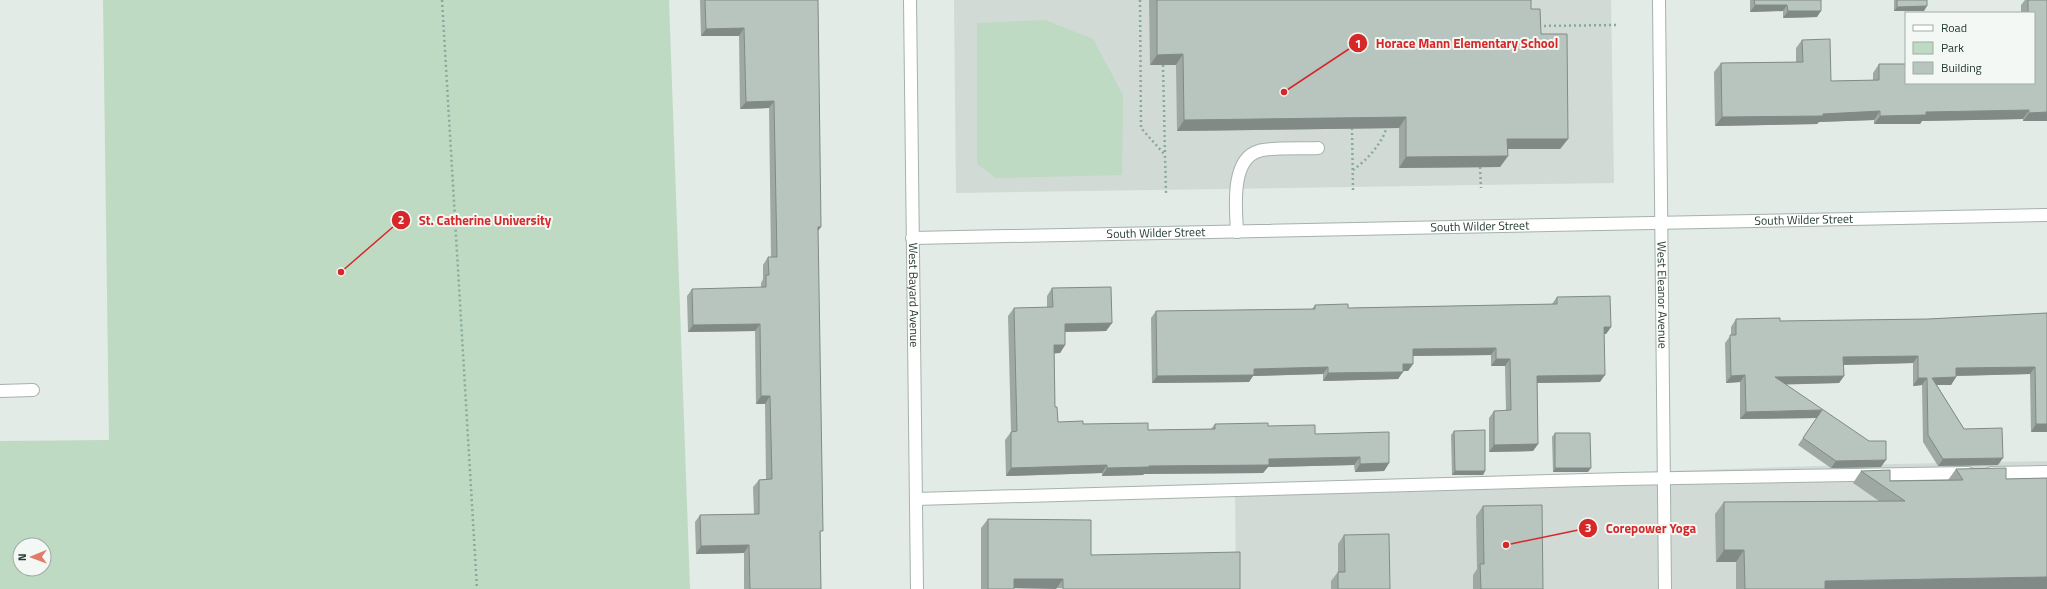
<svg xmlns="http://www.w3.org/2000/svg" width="2047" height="589" viewBox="0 0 2047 589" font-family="'Titillium Web',sans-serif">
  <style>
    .built { fill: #d1dad5 }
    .green { fill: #bedac3; fill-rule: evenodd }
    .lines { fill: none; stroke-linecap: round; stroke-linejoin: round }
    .lane-casing { stroke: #a5b2ac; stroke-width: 14 }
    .street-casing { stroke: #a5b2ac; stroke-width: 14 }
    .path { stroke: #86ab9c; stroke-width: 2.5; stroke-dasharray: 2 3; stroke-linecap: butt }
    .lane { stroke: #fff; stroke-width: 12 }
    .street { stroke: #fff; stroke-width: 12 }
    .wall { fill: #9ea9a4 }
    .shaded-wall { fill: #818a86 }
    .building { fill: #b8c5bf; stroke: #818a86 }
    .labels { text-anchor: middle; stroke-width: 4; stroke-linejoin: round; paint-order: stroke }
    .street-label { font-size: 12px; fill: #243a32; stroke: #f3f8f5 }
    .leader { fill: none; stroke: #d62828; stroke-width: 1.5 }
    .callout-dot { fill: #d62828; stroke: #f3f8f5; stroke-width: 1.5 }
    .mark-label { font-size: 12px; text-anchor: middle; font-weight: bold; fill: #fff }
    .callout-label { font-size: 13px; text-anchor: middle; font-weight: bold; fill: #d62828; stroke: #f3f8f5; stroke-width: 4; stroke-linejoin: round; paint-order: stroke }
  </style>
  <rect width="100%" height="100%" fill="#e2ebe6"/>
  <path class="built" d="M954,0h657l3,183 -658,10z
    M2047,461v128h-811l-1,-103 609,-21z"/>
  <path class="green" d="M103,0h566l21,589h-690v-148l109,-1zM20,545h24v24h-24z
    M1045,20l48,19 30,56 -1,80 -126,3 -19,-14v-141z"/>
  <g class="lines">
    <defs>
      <path id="lane" d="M1237,232c-1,-23 -7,-73 22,-81 11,-4 45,-2 59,-3
        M0,391l33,-1
        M1991,473l56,-1
        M916,499l706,-20 346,-6"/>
      <g id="street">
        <path id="s1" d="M910,0l7,589"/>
        <path id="s2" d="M1659,0l6,589"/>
        <path id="s3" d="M912,238l1135,-23"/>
      </g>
    </defs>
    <use href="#lane" class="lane-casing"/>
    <use href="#street" class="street-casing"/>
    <path class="path" d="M442,0l35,589
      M1140,0l1,128 24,27 1,38
      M1539,26l77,-1
      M1163,65l2,90
      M1352,128l1,62
      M1480,167l1,21
      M1353,170c14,-10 31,-28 34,-45"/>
    <use href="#lane" class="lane"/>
    <use href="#street" class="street"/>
  </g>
  <path class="wall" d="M700,0h118v231l3,358h-77v-36l-48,1 -1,-32 5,-7 54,-1 -1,-27 6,-7 7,-1 -1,-75h-9l-1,-73 -67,1 -1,-36 5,-7 69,-1v-5l2,-4v-14l5,-8h3l-2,-149 -29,1 -1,-73h-38z
    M1149,0h382v9l10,25 27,105 -8,10h-52v7l-8,11 -101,1v-40l-222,3 -1,-66h-26z
    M1750,0h71l-4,17 -34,1v-7l-33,1z
    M1894,0h33l-3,11h-30z
    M2025,0h22v121h-24v-2l-101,2 -2,3h-46v-4l-55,2 -2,2 -102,2 -1,-54 7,-9 75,-1v-14l6,-8 29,41 42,-1v-7l6,-9 155,19v-70h-13v-8z
    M1052,288l60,35 -6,8 -41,1v13l-5,8h-6l1,54 3,15 90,8 63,-1 4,-5 53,2 47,8 74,29 -5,8 -29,1 -1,-7 -86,2 -5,6 -119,1 -1,1 -41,1v-3l-96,3 -1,-36 6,-8 -3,-116 6,-8h33v-12z
    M1557,297l54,30 -5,7h-2l-4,48 -63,1 1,61 -5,7 -44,1v-34l5,-7h12l-1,-45h-14v-11l-78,1v8l-5,7h-5l-5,8 -75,2v-7l-70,2 -4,6 -97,1 -1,-65 5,-7 156,-2 3,-4 33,3 204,-4z
    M2047,313v119h-16l-1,-58 -74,2v1l-5,8h-14l27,44 34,36 -60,1 -15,-24 -1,-57 -9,1v-23l-69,2v11l-5,7 -54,1 96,83 -50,1 -33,-23 19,-27 -77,1v-37l-14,1 -1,-40 6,-8v-8l5,-8 44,2 148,-2z
    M1454,431l31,40 -2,4h-31l-1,-40z
    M1555,433l33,39h-35l-1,-35z
    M1956,469l50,10 41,110h-311v-27h-20l-1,-48 9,-12 155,-1 -26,-18 8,-12 29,10 58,-1z
    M1483,506l60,83h-70v-14l4,-6 -1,-53z
    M988,519l103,36 149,34 -226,-1v1h-33v-61z
    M1344,535l46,54h-59v-8l7,-9v-28z"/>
  <path class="shaded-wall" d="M1755,5h32l-4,6 -33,1z
    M1927,6l-3,5h-30l3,-4z
    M1788,11h33l-4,6 -34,1z
    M744,28l-5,8h-38l5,-7z
    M1183,54l-7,11h-26l7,-10z
    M774,101l-5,7 -29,1 6,-7z
    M2029,110l-6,9 -101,2 -2,3h-46l6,-8 46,-4z
    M1880,111l-6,9 -55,2 -2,2 -102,2 7,-9z
    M2047,112v9h-24l6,-8z
    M1406,117l-7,11 -222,3 7,-11z
    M1507,139h61l-8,10h-60z
    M1508,156l-8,11 -101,1 7,-11z
    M818,227h3l-5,7z
    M1112,323l-6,8 -47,1 6,-8z
    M760,324l-5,7 -67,1 5,-7z
    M1604,327h7l-5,7h-7z
    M1054,345h11l-5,8 -12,1z
    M1496,348l-5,7 -83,1 5,-7z
    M1918,356l-5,7 -75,2 5,-8z
    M1496,359h14l-5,7h-14z
    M1403,364h10l-5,7h-10z
    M1328,367l-5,7 -70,2 -4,6 -97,1 5,-7 97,-7z
    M2035,367l-5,7 -79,2 5,-8z
    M1403,372l-5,7 -75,2 5,-8z
    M1605,375l-5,7 -68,1 5,-7z
    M1745,375l-5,7 -14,1 5,-7z
    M1844,376l-5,7 -69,2 5,-8z
    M1956,377l-5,8h-24l5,-7z
    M1918,378h9l-5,7 -9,1z
    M761,396h9l-5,8h-9z
    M1822,410l-5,8 -77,1 6,-7z
    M2036,424h11v8h-16z
    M1538,444l-5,7 -44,1 5,-7z
    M1360,457l-6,8 -86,2 -5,6 -119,1 -1,1 -41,1 5,-8 162,-9z
    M2003,458l-5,7 -60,1 5,-7z
    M1886,460l-5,7 -50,1 5,-7z
    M1389,463l-5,8 -29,1 5,-8z
    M1107,465l-5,8 -96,3 5,-8z
    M1555,468h36l-3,4h-35z
    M1455,471h30l-2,4h-31z
    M749,545l-5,8 -48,1 5,-8z
    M1724,550h20l-8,12h-20z
    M2047,577v12h-227l5,-8z
    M1014,579h49l-7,10 -48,-1z"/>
  <path class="building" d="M705,0h113l3,227h-3l5,304h-3l1,58h-71l-1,-44 -48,1 -1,-31 59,-1v-34l13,-1 -2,-83h-9l-1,-72 -67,1 -1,-36 74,-2v-12h3l-1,-18h9l-3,-156 -28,1 -2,-74 -38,1z
    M1157,0h374v9h9l1,25h26l1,105h-61l1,17 -102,1v-40l-222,3 -1,-66 -26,1z
    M1754,0h67v11h-33l-1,-6h-32z
    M1897,0h30v6l-30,1z
    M2028,0h19v112l-18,1v-3l-103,2v3l-46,1v-5l-57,3v2l-101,1 -1,-54 82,-1 -1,-22 28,-1 1,42 48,-1v-16h27v19h128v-70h-6z
    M1111,287l1,36 -47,1v21h-11l1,62h2l1,15 25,-1v3l65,-1v7l67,-1v-5l53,-1v3l47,-1v9l74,-2v31l-29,1v-7l-91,2v6l-120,1v1l-42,1v-3l-96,3v-36l6,-1 -3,-123 39,-1 -1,-19z
    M1610,296l1,31h-7l1,48 -68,1 1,68 -44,1v-34l17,-1 -1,-51h-14v-11l-83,1v15h-10v8l-75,1v-6l-74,2v6l-97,1 -1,-65 159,-2v-4l33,-1v4l209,-4v-7z
    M2047,313v111h-11l-1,-57 -79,1v9l-24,1 32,51 38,-1 1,30 -60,1 -15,-24 -1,-57h-9v-22l-75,1 1,19 -69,1 94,64h17v19l-50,1 -33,-23 19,-28 -76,2 -1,-37 -14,1 -1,-41h6v-16l44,-1v3l148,-2z
    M1485,430v41h-30l-1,-40z
    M1555,433h35l1,35h-36z
    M2006,468v11l41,-1v99l-222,4v8h-80l-1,-39h-20v-48l181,-1 -44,-30 29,-1v11l73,-1 -7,-11z
    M1542,505l1,84h-62l-1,-25h4l-1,-58z
    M988,519l103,1v35l149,-3v37h-177v-10h-49v10h-26z
    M1389,534l1,55h-52v-17h7l-1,-37z"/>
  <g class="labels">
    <g class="street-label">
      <text dy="4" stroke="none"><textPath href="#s3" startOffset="892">South Wilder Street</textPath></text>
      <text dy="4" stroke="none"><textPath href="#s3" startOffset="568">South Wilder Street</textPath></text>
      <text dy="4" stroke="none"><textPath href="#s3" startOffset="244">South Wilder Street</textPath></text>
      <text dy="4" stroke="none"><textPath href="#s1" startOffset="295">West Bayard Avenue</textPath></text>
      <text dy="4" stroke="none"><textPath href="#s2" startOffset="295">West Eleanor Avenue</textPath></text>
    </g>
  </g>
  <path class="leader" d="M1284 92L1358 43M341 272L401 220M1506 545L1588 528"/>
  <g class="callout-dot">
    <circle cx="1284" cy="92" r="4"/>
    <circle cx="341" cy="272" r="4"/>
    <circle cx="1506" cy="545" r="4"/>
    <circle cx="1358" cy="43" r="10"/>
    <circle cx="401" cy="220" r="10"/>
    <circle cx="1588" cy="528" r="10"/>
  </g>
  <g class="mark-label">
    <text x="1358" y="48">1</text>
    <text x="401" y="224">2</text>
    <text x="1588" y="532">3</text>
  </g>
  <g class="callout-label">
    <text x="1467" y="48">Horace Mann Elementary School</text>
    <text x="485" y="225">St. Catherine University</text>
    <text x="1651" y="533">Corepower Yoga</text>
  </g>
  <rect x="1905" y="12" width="130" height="72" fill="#f3f8f5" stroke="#a0aca7"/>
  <rect x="1913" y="25" width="20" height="6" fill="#ffffff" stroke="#a0aca7"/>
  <text x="1941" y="32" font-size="12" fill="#243a32">Road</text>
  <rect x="1913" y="42" width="20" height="12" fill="#bedac3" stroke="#a0aca7"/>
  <text x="1941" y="52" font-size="12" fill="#243a32">Park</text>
  <rect x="1913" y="62" width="20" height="12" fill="#b8c5bf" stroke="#a0aca7"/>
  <text x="1941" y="72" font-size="12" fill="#243a32">Building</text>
  <g transform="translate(32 557) rotate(269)"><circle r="19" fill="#f3f8f5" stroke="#a0aca7"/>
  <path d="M0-3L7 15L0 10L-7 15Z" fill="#e27c69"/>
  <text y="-6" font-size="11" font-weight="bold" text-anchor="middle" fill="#243a32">N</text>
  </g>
</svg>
